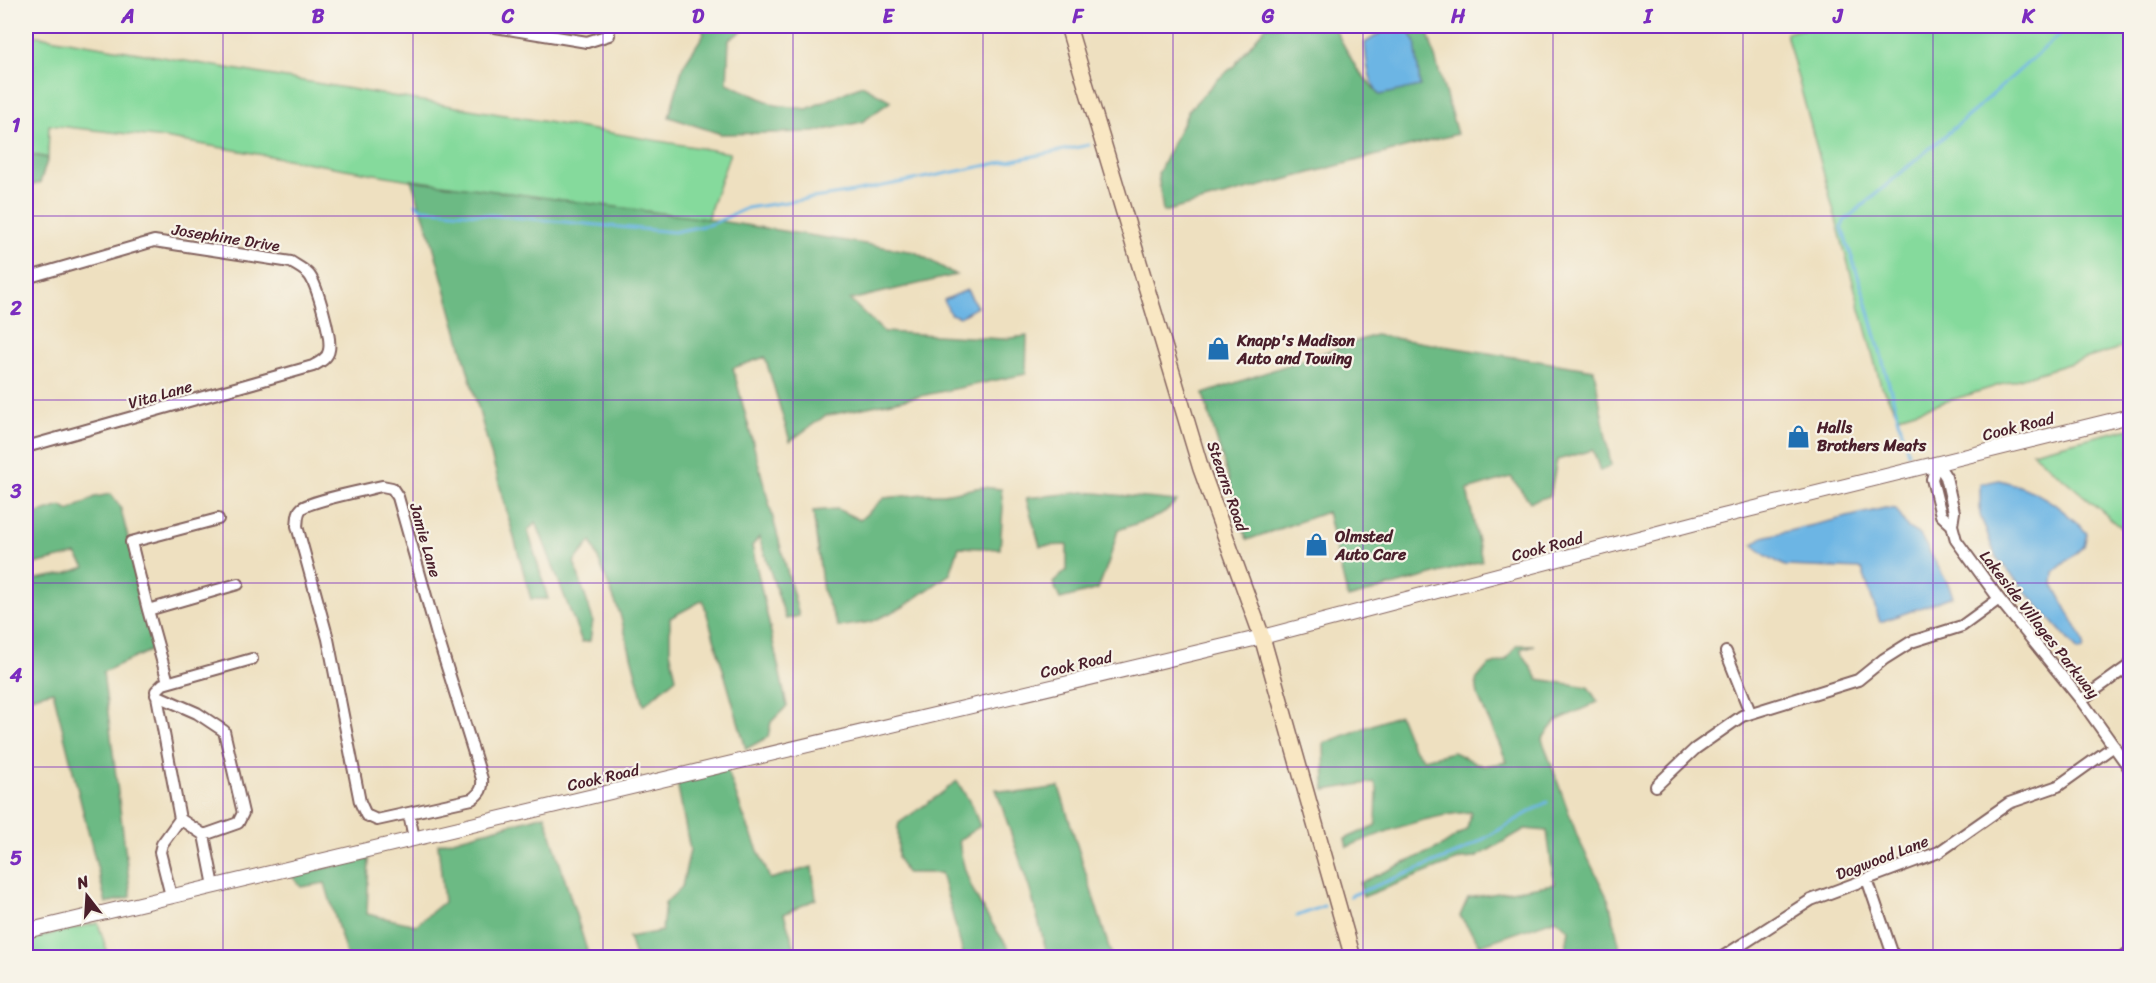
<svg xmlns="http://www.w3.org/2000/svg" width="2156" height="983" viewBox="0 0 2156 983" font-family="Sriracha,sans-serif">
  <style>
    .green { fill: #85da9c; stroke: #687c64; stroke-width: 1.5 }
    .forest { fill: #6cba84; stroke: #5b6c58; stroke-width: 1.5 }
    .water { fill: #6cb5e4; stroke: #5b6a88; stroke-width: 1.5 }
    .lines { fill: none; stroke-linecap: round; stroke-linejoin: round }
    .stream { stroke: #6cb5e4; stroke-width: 3 }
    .minor-casing { stroke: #83635f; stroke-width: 14 }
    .tertiary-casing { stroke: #83635f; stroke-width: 16 }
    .secondary-casing { stroke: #83635f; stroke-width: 18 }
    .minor { stroke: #fff; stroke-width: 10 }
    .tertiary { stroke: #fff; stroke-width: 14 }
    .secondary { stroke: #f9e7c3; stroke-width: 15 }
    .grid { fill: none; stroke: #7b2cbf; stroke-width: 1.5; stroke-opacity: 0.55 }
    .labels { text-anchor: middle; stroke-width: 4.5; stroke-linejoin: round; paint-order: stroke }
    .street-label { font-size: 16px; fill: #4a1f2b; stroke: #f7f3e8 }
    .poi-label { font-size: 16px; font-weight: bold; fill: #4a1f2b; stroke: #f7f3e8; text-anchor: start }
    .neatline { fill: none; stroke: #7b2cbf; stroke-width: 2 }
    .grid-label { font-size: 20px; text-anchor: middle; font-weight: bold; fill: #7b2cbf }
  </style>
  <rect width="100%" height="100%" fill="#f7f3e8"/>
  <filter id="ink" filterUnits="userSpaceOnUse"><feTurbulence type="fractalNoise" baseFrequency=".0167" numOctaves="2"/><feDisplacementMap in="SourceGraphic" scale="12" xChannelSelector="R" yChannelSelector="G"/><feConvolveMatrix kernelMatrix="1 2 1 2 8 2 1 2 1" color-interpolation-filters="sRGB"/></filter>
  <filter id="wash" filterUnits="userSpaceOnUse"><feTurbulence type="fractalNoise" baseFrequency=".008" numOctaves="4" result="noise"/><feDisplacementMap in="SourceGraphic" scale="24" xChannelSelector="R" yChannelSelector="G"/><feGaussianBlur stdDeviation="1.35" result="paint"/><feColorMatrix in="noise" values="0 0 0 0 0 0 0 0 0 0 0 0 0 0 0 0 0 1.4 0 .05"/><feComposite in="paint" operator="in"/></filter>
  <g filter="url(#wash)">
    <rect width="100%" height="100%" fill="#eee0c0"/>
    <path class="green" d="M1815,26h315v319l-231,71 -18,-30 -92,-341 -3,-12z
      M26,34l704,119 -23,66 -209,-24 -334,-57 -115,-13 -1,33 -22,-5z
      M2130,428v107l-98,-83z
      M98,923l11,34h-83v-17z"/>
    <path class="forest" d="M701,26h48l-20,14 -2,43 48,22 32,4 55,-24 29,16 -29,21 -48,10 -93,2 -52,-17 14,-51 21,-32z
      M1266,26h67l24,43 23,26 35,-54 -10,-15h21l31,108 -294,78 -5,-38 31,-64 27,-29 18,-15z
      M26,154l22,4 -8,25 -14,4z
      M411,180l296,39 208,33 41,23 -106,25 34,32 119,7 24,-3 -1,38 -201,42 -35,25 -25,-84 -32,11 66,248 -13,3 -27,-82 -7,9 35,160 -16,16 -3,15 -22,12 -43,-149 -33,18v33l6,27 -32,27 -24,-91 -29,-73 -17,21 19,58 -3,21 -8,1 -46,-120 -8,9 20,68h-17l-101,-365z
      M1375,335l219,35 17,96 -11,5 -7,-21 -36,10 -7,36 -20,6 -19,-25 -44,13 15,71 -134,37 -21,-86 -80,28 -44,-146z
      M982,487l19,2 2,18 -3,42 -41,-2 -9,27 -47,33 -32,15 -33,5 -15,-36 -10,-80 24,-2 23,11 24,-22 40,-4h20z
      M1085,492l92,9 -16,14 -43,15 -9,31 -11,28 -38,10 -7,-16 14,-13v-25l-27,1 -14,-48z
      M111,494l9,12 36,142 -53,24 28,225 -25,6 -53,-212 -27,7v-117l39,-7 20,-7 -9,-13 -50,12v-49l35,-11 8,5 26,-14z
      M1517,645h18l-15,4 18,30 50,8 10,15 -42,19 -14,18 36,99 31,63 12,51 -1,5h-77l22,-4 4,-23 -13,-11 -76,26 -20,-29 8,-18 86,-14 -7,-53 -22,-2 -50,29 -14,1 -98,38 -3,-14 80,-36 27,-18 4,-17c-43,3 -85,19 -124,35l-2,-8 31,-14 1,-37 -3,-6 -49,8 -1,-47 75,-28 12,30 12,14 30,-7 30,14 24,-4 -29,-66 -2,-16 12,-14 18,-6z
      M727,769l17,48 26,62 42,-12 4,32 -32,15 11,35 31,8h-191l-6,-20 33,-6 3,-28 17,-16 8,-37 -13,-68z
      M957,781l14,23 9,22 -21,14c4,44 27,76 52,111l2,6h-49l-23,-84h-35l-8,-15v-31l1,-4 40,-28z
      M1059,787l53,170h-64l-18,-67 -34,-101 21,4z
      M545,815l44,142h-242l-22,-74 -24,4 -10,-12 78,-16 -2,55 49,11 28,-23 -6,-58z"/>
    <path class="water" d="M1378,26h27l10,15 5,45 -40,9c-12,-14 -14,-35 -15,-52l14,-9 1,-8z
      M967,290l10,17 -17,10 -10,-3 -6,-14z
      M1999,480c38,9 61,25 88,53l-3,13 -30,26 -1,12 28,52 3,8 -1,6 -5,1 -82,-94 -16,-42v-31z
      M1885,508l11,1 12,19 12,7 28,49 5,12 -73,26 -18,-53 -77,-3 -20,-11 -12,-10 10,-8z"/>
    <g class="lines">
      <path class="stream" d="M416,204l6,5 252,23 38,-8 35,-16 106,-16 236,-47
        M1908,453l-43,-156 -23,-69 2,-7 130,-110 95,-85
        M1350,896l111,-44 86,-50
        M1297,916l27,-10"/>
    </g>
  </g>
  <g filter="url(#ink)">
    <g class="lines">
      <defs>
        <path id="minor" d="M489,26l98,16 22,-7 -1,-9
          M26,278l128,-37 137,21c6,4 15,8 19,14 7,10 22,61 19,74 -1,8 -9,12 -16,16l-287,81
          M1937,463l9,14 8,35 -2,13 4,15 43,59 82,101 49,69
          M1937,463l-5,16 9,36 11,10
          M382,486l10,2 6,9 39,138 45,144c1,10 -2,14 -10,20l-95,21 -11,-5 -6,-13 -32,-163 -31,-113c1,-6 0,-14 5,-18 11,-8 64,-18 80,-22z
          M148,610l-17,-68 87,-23
          M1726,652l24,60
          M168,682l-20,-72 90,-26
          M156,695l41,18 27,18 19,82 -5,10 -34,12 10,51
          M2081,700l49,-35
          M1656,786l39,-37 47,-33 116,-36 26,-21 27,-17 51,-16 37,-27
          M409,814l5,24
          M180,819l24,16
          M1867,879l27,79
          M171,896l-11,-44 2,-8 18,-25 -24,-128 7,-7 89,-25
          M1721,958l90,-58 128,-48 70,-49 49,-17 56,-40
          M2123,958l7,-6"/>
        <path id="tertiary" d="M26,931l1236,-294 453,-119 415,-102"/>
        <path id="secondary" d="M1068,26l133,443 61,168 91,321"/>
      </defs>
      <use href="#minor" class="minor-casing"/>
      <use href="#tertiary" class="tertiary-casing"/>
      <use href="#secondary" class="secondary-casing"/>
      <use href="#minor" class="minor"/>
      <use href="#tertiary" class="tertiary"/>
      <use href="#secondary" class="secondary"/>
    </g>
  </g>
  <path class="grid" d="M223,26v932M413,26v932M603,26v932M793,26v932M983,26v932M1173,26v932M1363,26v932M1553,26v932M1743,26v932M1933,26v932M26,216h2104M26,400h2104M26,583h2104M26,767h2104"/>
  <defs>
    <symbol id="shop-bare" viewBox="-9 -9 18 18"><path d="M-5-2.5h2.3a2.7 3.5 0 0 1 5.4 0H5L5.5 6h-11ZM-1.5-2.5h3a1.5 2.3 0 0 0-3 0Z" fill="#1f6fb2" stroke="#f7f3e8" stroke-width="2.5" paint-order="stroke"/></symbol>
  </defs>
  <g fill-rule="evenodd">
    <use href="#shop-bare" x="1202" y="332" width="33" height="33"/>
    <use href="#shop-bare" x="1782" y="420" width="33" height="33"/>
    <use href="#shop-bare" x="1300" y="528" width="33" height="33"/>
  </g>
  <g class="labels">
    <g class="street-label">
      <text transform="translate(226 237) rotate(9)" y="6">Josephine Drive</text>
      <text transform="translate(160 394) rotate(-16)" y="6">Vita Lane</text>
      <text transform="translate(2018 426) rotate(-14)" y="6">Cook Road</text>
      <text transform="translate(1228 486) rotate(71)" y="6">Stearns Road</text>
      <text transform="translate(426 540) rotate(74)" y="6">Jamie Lane</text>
      <text transform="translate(1547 546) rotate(-15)" y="6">Cook Road</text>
      <text transform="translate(2040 624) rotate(52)" y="6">Lakeside Villages Parkway</text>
      <text transform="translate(1076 664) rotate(-13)" y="6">Cook Road</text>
      <text transform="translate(603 777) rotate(-13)" y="6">Cook Road</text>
      <text transform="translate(1882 857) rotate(-21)" y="6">Dogwood Lane</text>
    </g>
    <g class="poi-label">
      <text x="1237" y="346">Knapp's Madison<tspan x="1237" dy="18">Auto and Towing</tspan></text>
      <text x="1817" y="433">Halls<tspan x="1817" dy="18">Brothers Meats</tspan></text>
      <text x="1335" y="542">Olmsted<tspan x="1335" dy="18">Auto Care</tspan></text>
    </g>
  </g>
  <rect width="2156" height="983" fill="none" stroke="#f7f3e8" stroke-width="66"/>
  <g transform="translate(87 896) rotate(343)" stroke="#f7f3e8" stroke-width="4.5" paint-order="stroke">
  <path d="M0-4.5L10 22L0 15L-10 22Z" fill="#4a1f2b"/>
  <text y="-9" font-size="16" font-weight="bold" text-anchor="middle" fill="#4a1f2b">N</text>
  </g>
  <rect x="33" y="33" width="2090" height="917" class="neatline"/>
  <g class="grid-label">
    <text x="128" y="23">A</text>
    <text x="318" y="23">B</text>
    <text x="508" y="23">C</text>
    <text x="698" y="23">D</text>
    <text x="888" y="23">E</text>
    <text x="1078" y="23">F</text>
    <text x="1268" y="23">G</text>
    <text x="1458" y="23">H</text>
    <text x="1648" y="23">I</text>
    <text x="1838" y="23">J</text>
    <text x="2028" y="23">K</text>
    <text x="16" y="132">1</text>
    <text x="16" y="315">2</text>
    <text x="16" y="498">3</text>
    <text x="16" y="682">4</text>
    <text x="16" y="865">5</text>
  </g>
</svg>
